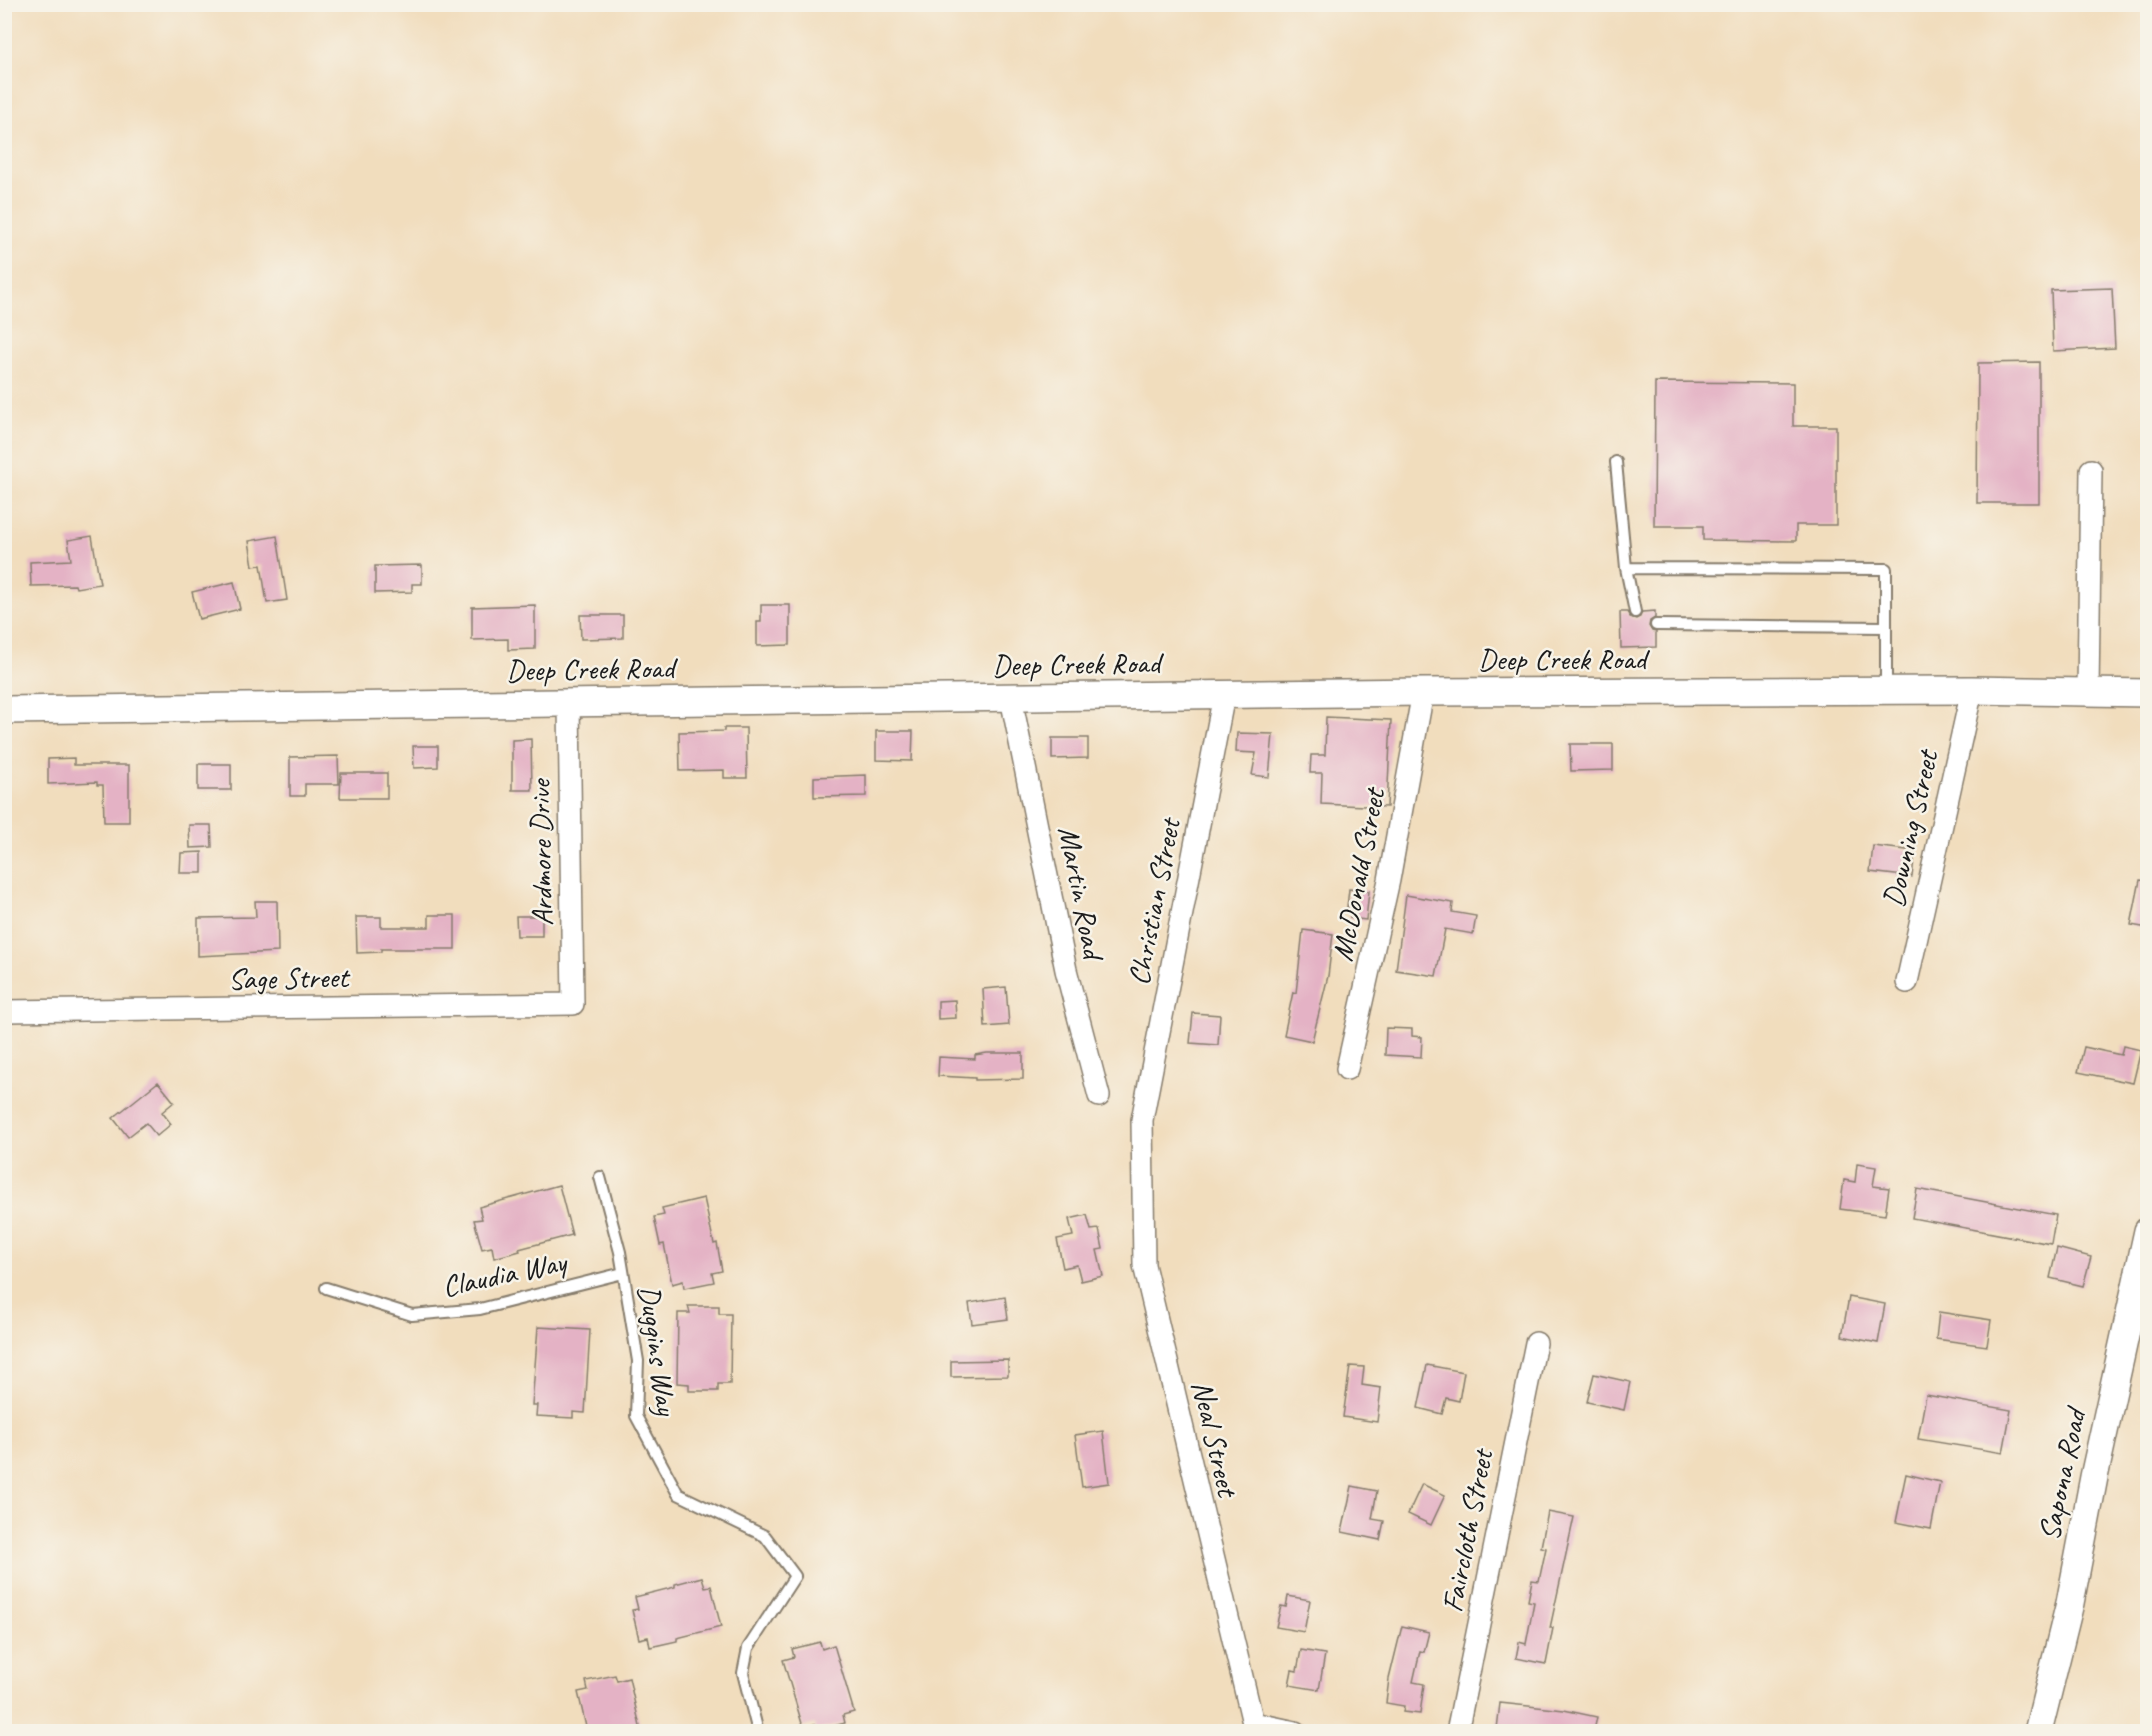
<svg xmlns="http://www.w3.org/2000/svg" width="2152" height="1736" viewBox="0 0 2152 1736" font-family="Caveat,sans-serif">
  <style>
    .building { fill: #e4b2c5 }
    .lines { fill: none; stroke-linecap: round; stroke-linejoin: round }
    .service-casing { stroke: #867c6c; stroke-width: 14 }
    .minor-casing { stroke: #867c6c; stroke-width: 24 }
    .tertiary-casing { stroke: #867c6c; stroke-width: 30 }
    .service { stroke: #fff; stroke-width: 10 }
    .minor { stroke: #fff; stroke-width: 21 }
    .tertiary { stroke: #fff; stroke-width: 27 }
    .labels { text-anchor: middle; stroke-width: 5; stroke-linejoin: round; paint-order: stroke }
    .street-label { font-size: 30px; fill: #1c1c1c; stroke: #f7f3e8 }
  </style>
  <rect width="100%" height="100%" fill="#f7f3e8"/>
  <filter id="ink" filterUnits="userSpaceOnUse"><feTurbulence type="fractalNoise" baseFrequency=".0167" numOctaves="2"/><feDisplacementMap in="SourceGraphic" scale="12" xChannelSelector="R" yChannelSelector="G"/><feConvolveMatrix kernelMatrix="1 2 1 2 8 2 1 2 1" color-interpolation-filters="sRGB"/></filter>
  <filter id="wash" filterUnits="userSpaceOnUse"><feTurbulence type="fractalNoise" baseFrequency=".008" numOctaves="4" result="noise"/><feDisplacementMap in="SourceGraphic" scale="24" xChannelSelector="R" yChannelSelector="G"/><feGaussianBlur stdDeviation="1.35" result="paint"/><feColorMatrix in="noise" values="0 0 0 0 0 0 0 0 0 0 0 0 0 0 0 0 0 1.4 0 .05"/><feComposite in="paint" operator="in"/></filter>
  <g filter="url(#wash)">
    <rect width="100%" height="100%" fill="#f1ddbd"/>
    <g id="blocks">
      <path class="building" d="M2112,288l3,60 -62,3 -2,-61z
        M2039,362v141h-62l1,-140z
        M1655,382l138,1v43h43v99h-40v16l-93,-1v-14h-49z
        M92,536l8,48 -24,4 -1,-3 -44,1 -1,-24 41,-2 -3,-20z
        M277,536l10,64 -20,3 -6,-38 -8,1 -4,-25z
        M422,565v19h-10v8l-37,1v-27z
        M234,582l6,27 -41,10 -7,-27z
        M535,605v44l-27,1v-11l-36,1v-33z
        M761,605h29v40l-33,1v-24h4z
        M1655,611v7l-5,3 -1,5 3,5 4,1v15l-35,1 -1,-36h7l3,5 6,2 4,-2 2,-5z
        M580,615h43v23l-42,1z
        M1326,717l65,3 -4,87 -66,-3 1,-31h-12l1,-18h14z
        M724,728h22l1,50h-23v-8l-44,1 -1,-39 45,-1z
        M876,731h37l-1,30 -36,-1z
        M1237,733l36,1 -4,43 -17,-2 4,-22 -20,-1z
        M1052,738h36v20l-36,1z
        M531,739l1,51h-20v-50z
        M1570,744h43v26l-42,1z
        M413,746h25v21l-24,1z
        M338,756l1,28h-34v12h-15v-39z
        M74,758v7h55v57h-25l-1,-37h-6v-3l-49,2v-25z
        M198,764h33v26h-33z
        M341,773h46v25h-47z
        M866,775v21l-52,1v-20z
        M189,825h22l1,22 -22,1z
        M1873,846l42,5 -3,26 -42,-5z
        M202,852v21h-22l1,-20z
        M2140,880l8,1v47l-17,-3z
        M1349,889l20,2 -3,29 -16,-2 1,-10 -4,-1z
        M1406,895l47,8 -1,9 24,4 -3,18 -28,-5 -9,47 -40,-6z
        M255,901h22l1,51 -80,4v-38l58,-1z
        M429,915h26v34h-74v3l-24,1 -1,-36h25v10h48z
        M516,916h26v20h-25z
        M1303,930l30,4 -5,42 -16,65 -28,-6 9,-43 3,1z
        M1006,987l3,38 -24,2 -2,-38z
        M955,1000l1,18 -18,1v-18z
        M1193,1013l27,2 -2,30 -28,-2z
        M1386,1028l26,1v7l10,1 -1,20 -36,-2z
        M2123,1046l18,4 -8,33 -55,-11 6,-25 37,8z
        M987,1053h36v26l-48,1v-2l-37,-2 1,-19 36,2v-4z
        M158,1082l16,20 -12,10 9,12 -14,12 -11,-13 -18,14 -15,-19z
        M1857,1164l19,3 -3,19 16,2 -4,27 -45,-6 4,-29 11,2z
        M559,1185l13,50 -53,14 1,2 -26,7 -2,-11 -10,2 -8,-29 8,-1 -3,-12z
        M1917,1189l139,26 -5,29 -139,-26z
        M704,1198l10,46 3,-1 5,28 -10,2 2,9 -30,6 -1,-7 -11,3 -8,-40 -4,1 -6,-28 10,-2 -2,-7z
        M1087,1215l4,15 8,-1 4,20 -6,1 6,26 -22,5 -4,-16 -14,3 -6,-29 16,-3 -4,-17z
        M2057,1248l34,9 -8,29 -33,-8z
        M1005,1297l3,22 -36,5 -3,-21z
        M1849,1297l36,7 -7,39 -36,-7z
        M688,1306h31v8h12l-1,70h-12v7h-29v-7l-12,-1 1,-70h12z
        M1939,1312l52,8 -4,26 -51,-7z
        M538,1327l52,3 -5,83 -12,-1v6l-37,-2 1,-11h-5z
        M1008,1360v16l-57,1v-16z
        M1427,1365l37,7 -5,29 -13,-3 -4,16 -24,-6z
        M1350,1366l14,1 -2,18 19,3 -4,34 -34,-5z
        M1594,1374l36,8 -6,28 -37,-8z
        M1926,1395l85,15 -8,43 -85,-14z
        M1103,1431l6,52 -27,4 -7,-52z
        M1906,1474l34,8 -9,47 -35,-7z
        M1422,1484l23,11 -14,30 -23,-11z
        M1352,1486l25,5 -5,28 12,2 -4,19 -38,-8z
        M1548,1512l26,5 -24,111h3l-7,36 -30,-6 3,-16 7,2 8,-42 -6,-1 4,-21 7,1 7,-33 -5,-1z
        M702,1577l3,10 6,-1 10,41 -44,11v3l-27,6 -2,-10 -9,2 -7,-29 6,-1 -3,-12 40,-10v-3z
        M1288,1596l22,4 -6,32 -28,-5 5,-21 5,1z
        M1402,1626l27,6 -5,20 -4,-1 -7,31 11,2 -4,30 -17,-2 1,-6 -18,-3 3,-24z
        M820,1642l2,7 12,-4 20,67 -11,3 2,8 -29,8 -1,-7 -12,3 -20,-67 11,-3 -2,-8z
        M1301,1650l24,4 -6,36 -30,-5 3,-15 5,1z
        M615,1675l2,6 12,-3 12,53h-54l-9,-39 10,-2 -2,-9z
        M1500,1703l64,7 33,7 -3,14h-72l-25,-2z"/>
    </g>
  </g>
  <g filter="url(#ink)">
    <use href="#blocks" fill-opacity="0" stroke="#867c6c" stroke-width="1.5"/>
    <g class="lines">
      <defs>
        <path id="service" d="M1616,462l10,106 260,1v121
          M1626,568l9,44
          M1656,625l230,2
          M600,1177l20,75 18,109 -2,55 42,78 87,42 30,40 -47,72 -5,25 15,59
          M326,1288l86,27 68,-6 143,-36"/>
        <path id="minor" d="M2088,692l3,-222
          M1224,695l-82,425 2,145 109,458 42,9
          M1011,698l55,272 33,126
          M1907,982l65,-292
          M4,1011l569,-7 -4,-302
          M1347,1069l42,-189 34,-188
          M1457,1732l79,-389"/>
        <path id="tertiary" d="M4,710l1419,-18 549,-2 176,3
          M2038,1732l32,-129 24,-126 54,-246"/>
      </defs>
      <use href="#service" class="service-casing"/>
      <use href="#minor" class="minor-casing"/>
      <use href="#tertiary" class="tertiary-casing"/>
      <use href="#service" class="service"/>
      <use href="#minor" class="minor"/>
      <use href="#tertiary" class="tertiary"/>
    </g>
  </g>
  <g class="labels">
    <g class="street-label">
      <text x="1562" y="669">Deep Creek Road</text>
      <text transform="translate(1076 664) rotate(-1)" y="10">Deep Creek Road</text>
      <text transform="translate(590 669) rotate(-1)" y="10">Deep Creek Road</text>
      <text transform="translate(1910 829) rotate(-77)" y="10">Downing Street</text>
      <text transform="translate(541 853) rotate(-91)" y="10">Ardmore Drive</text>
      <text transform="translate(1358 875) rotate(-79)" y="10">McDonald Street</text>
      <text transform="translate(1081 892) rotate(79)" y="10">Martin Road</text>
      <text transform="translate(1154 902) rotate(-79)" y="10">Christian Street</text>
      <text transform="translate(288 978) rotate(-1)" y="10">Sage Street</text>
      <text transform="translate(504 1274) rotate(-12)" y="10">Claudia Way</text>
      <text transform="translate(658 1350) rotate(82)" y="10">Duggins Way</text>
      <text transform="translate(1215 1438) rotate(77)" y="10">Neal Street</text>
      <text transform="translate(2062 1475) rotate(-78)" y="10">Sapona Road</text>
      <text transform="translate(1467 1531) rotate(-79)" y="10">Faircloth Street</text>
    </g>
  </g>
  <rect width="2152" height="1736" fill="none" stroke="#f7f3e8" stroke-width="24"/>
</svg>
